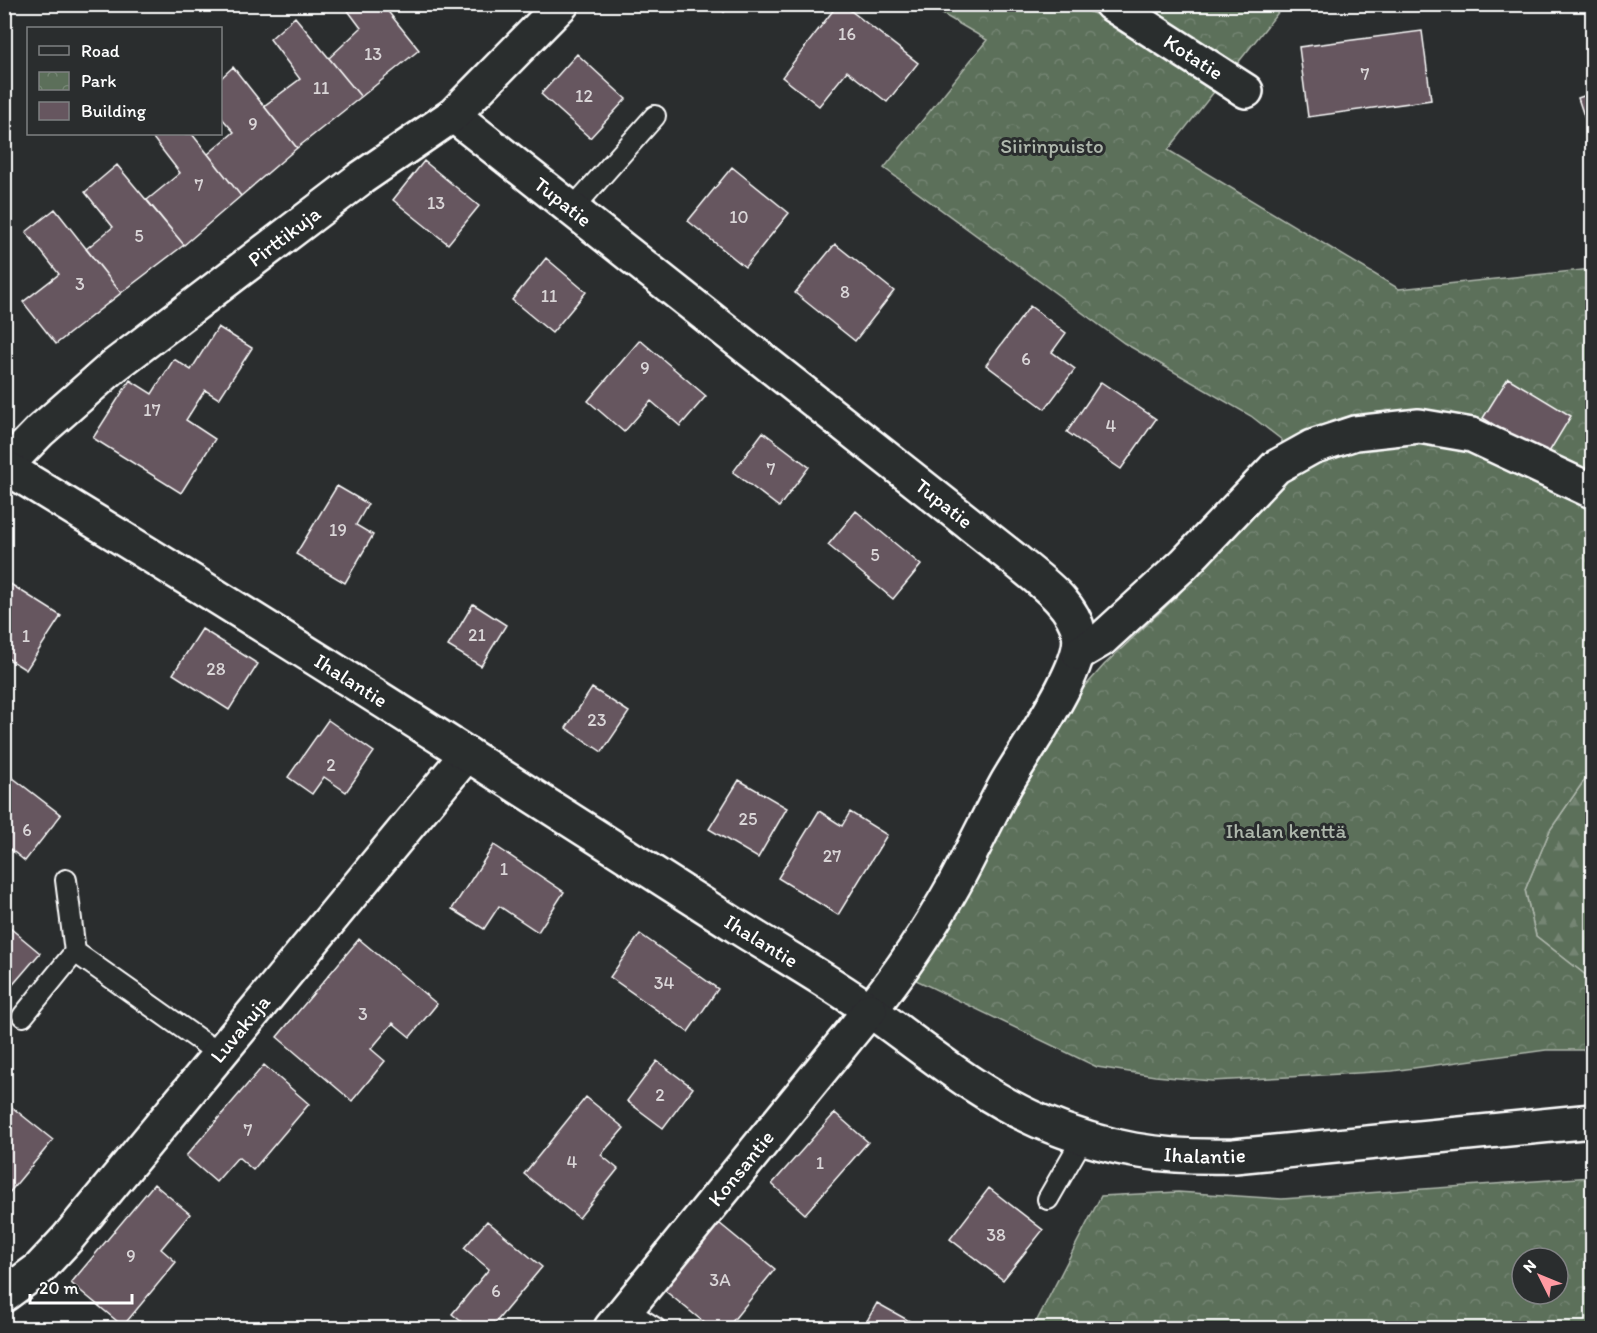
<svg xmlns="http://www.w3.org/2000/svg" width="1597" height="1333" viewBox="0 0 1597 1333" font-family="Itim,sans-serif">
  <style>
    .forest { fill: url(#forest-firs); stroke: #aeb7ac; stroke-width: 1.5 }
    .park { fill: url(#park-crowns); stroke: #aeb7ac; stroke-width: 1.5; fill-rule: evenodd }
    .building { fill: #66565f; stroke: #fff; stroke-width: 1.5 }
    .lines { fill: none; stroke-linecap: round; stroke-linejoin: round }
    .lane-casing { stroke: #fff; stroke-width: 24 }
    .street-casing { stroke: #fff; stroke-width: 38 }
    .secondary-casing { stroke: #fff; stroke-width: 38 }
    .lane { stroke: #2a2d2e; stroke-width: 20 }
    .street { stroke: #2a2d2e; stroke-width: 33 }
    .secondary { stroke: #2a2d2e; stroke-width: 33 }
    .labels { text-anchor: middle; stroke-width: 6; stroke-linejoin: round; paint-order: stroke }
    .number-label { font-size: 18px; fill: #d9d5d7 }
    .street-label { font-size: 21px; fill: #fff; stroke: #2a2d2e }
    .park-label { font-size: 21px; fill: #aeb7ac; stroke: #2a2d2e }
  </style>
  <defs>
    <pattern id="forest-firs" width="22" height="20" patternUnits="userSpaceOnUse" patternTransform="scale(1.5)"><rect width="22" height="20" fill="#5c6f5a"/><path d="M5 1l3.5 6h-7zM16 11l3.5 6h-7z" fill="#748573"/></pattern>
    <pattern id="park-crowns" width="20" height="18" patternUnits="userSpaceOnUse" patternTransform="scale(1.5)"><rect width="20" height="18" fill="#5c6f5a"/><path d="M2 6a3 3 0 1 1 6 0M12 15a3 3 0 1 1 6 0" fill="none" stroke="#748573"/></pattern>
  </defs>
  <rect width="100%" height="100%" fill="#2a2d2e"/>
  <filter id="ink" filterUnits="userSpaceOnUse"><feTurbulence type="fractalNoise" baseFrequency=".0167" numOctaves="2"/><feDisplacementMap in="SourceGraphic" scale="12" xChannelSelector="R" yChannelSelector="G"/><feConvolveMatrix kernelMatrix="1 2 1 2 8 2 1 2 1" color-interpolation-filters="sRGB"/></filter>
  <g filter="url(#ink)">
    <path class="forest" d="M1592,769v211l-56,-44 -11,-46 25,-60z"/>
    <path class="park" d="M927,5h147l30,13 110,74 -46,58 231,139 193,-20v500l-42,61 -25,60 11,46 56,44v70h-46l-154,21 -104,6 -76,4 -57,-5 -58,-9 -181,-87 44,-70 31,-74 61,-112 52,-59 75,-71 61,-72 41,-42 1,-40 -31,-24 -127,-73 -240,-175 103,-128z
      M1135,5h149l-51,64z
      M1592,1177v151h-559l68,-132 77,-4 104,7zM1522,1258h36v36h-36z"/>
    <path class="building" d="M343,4h39l37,46 -58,47 -32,-39 32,-30z
      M716,4h14l-6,8z
      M838,4h4l76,59 -31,39 -40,-31 -28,35 -37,-29z
      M295,17l66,80 -64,51 -33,-42 36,-27 -30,-40z
      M1422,31l9,69 -123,17 -9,-70z
      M577,54l49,45 -36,39 -49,-44z
      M233,67l64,81 -56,48 -33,-42 26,-22 -14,-16v-37z
      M1592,93v47l-14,-42z
      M158,134h34l49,62 -57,49 -37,-45 33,-27 -27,-35z
      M424,161l55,45 -31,38 -55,-44z
      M117,165l67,80 -63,48 -35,-44 27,-22 -28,-35z
      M732,167l57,46 -44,54 -57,-46z
      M55,209l66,84 -65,51 -33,-42 36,-28 -33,-42z
      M835,244l59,47 -39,50 -60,-48z
      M546,258l40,34 -34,41 -40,-33z
      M1030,306l36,27 -14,19 23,17 -30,40 -59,-44z
      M218,327l34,21 -33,51 -14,-9 -19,30 29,19 -34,54 -88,-55 37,-58 22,14 22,-35 17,11z
      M640,340l66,56 -26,30 -29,-25 -27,31 -36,-31z
      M1508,378l63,38 -25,41 -63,-39z
      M1101,382l55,37 -35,50 -54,-37z
      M763,432l46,35 -30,40 -46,-35z
      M337,486l31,18 -12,21 17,10 -28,48 -49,-29z
      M856,511l65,54 -28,34 -65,-54z
      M4,580l57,36 -35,54 -22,-14z
      M473,604l33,21 -25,41 -33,-20z
      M202,629l56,35 -29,46 -56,-36z
      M592,688l37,24 -27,40 -36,-24z
      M328,720l46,32 -28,40 -22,-15 -12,17 -24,-17z
      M4,771l57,44 -36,46 -21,-17z
      M739,780l48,28 -29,50 -49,-29z
      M819,811l23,15 8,-14 37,23 -49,80 -60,-37z
      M494,845l70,47 -26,40 -39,-26 -15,23 -32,-20z
      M4,923l36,30 -36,42z
      M640,934l78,55 -30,43 -78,-55z
      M359,939l78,65 -27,33 -17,-14 -22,26 14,12 -33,40 -75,-64z
      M657,1061l36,27 -30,40 -36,-27z
      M264,1065l45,39 -56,66 -15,-13 -22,25 -30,-26z
      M586,1097l38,31 -23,27 17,14 -39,49 -55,-44z
      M8,1104l45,36 -49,59v-91z
      M835,1113l33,29 -63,72 -33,-30z
      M154,1184l36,30 -29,35 15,13 -53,64 -52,-43z
      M989,1188l54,42 -40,50 -53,-41z
      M487,1221l55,46 -51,61h-22l-17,-14 37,-45 -25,-21z
      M719,1223l56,46 -48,59h-16l-47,-38z
      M877,1303l45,25h-59z"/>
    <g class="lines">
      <defs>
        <path id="lane" d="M573,208l82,-92
          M66,880l9,72 143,101
          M23,1016l52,-64
          M1048,1199l35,-61
          M626,1310l29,18"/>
        <g id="street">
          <path id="s1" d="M1111,4l135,87"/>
          <path id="s2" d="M453,115l561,444c23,20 59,43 65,75 7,32 -55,118 -73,150 -18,33 -34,68 -52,101 -24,43 -53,87 -84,125"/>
          <path id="s3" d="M4,468l36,-37 74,-65 247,-188 92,-63 109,-111"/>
          <path d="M1079,653l22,-13 83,-76 92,-97 36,-20 43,-14 64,-7 53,9 120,56"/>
          <path id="s4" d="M4,1295l35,-26 28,-30 400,-485"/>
        </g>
        <g id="secondary">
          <path id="s5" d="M4,466c248,150 490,305 734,461 45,28 91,54 133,84 55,39 106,83 168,110 68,29 121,37 195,35l358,-35"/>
          <path id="s6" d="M611,1328l259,-318"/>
        </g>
      </defs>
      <use href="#lane" class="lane-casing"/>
      <use href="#street" class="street-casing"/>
      <use href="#secondary" class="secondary-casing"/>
      <use href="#lane" class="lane"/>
      <use href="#street" class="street"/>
      <use href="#secondary" class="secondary"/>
    </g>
  </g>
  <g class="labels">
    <g class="number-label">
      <text x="847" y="40">16</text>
      <text x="373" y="60">13</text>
      <text x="1365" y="80">7</text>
      <text x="321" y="94">11</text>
      <text x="584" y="102">12</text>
      <text x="253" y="130">9</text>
      <text x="199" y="191">7</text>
      <text x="436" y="209">13</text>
      <text x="739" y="223">10</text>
      <text x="139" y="242">5</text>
      <text x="80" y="290">3</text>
      <text x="845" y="298">8</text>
      <text x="549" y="302">11</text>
      <text x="1026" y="365">6</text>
      <text x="645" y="374">9</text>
      <text x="152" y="416">17</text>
      <text x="1111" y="432">4</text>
      <text x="771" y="475">7</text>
      <text x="338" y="536">19</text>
      <text x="875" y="561">5</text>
      <text x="477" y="641">21</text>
      <text x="26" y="642">1</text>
      <text x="216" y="675">28</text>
      <text x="597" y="726">23</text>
      <text x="331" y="771">2</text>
      <text x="748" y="825">25</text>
      <text x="27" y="836">6</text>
      <text x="832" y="862">27</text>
      <text x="504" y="875">1</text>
      <text x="664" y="989">34</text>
      <text x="363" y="1020">3</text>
      <text x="660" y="1101">2</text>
      <text x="248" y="1136">7</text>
      <text x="572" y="1168">4</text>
      <text x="820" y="1169">1</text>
      <text x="996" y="1241">38</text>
      <text x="131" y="1262">9</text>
      <text x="720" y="1286">3A</text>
      <text x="496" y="1297">6</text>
    </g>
    <g class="street-label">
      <text dy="7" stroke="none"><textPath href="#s1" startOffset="98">Kotatie</textPath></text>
      <text dy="7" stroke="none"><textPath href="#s2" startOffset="140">Tupatie</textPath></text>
      <text dy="7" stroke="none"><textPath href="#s3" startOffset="364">Pirttikuja</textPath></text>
      <text dy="7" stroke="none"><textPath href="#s2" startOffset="626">Tupatie</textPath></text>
      <text dy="7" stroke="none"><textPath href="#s5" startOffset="408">Ihalantie</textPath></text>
      <text dy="7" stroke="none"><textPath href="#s5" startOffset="894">Ihalantie</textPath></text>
      <text dy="7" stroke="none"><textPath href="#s4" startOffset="357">Luvakuja</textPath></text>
      <text dy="7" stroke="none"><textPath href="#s5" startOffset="1396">Ihalantie</textPath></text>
      <text dy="7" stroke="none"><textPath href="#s6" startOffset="206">Konsantie</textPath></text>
    </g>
    <g class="park-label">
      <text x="1052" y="153">Siirinpuisto</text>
      <text x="1286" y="838">Ihalan kenttä</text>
    </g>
  </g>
  <rect width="1597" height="1333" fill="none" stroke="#2a2d2e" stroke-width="24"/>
  <rect x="12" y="12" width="1573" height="1309" fill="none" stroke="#fff" stroke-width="2" filter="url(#ink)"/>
  <rect x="27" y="27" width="195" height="108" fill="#2a2d2e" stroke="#7f8182" stroke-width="1.5"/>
  <rect x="39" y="46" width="30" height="9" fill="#2a2d2e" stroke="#7f8182" stroke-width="1.5"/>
  <text x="81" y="57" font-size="18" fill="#ffffff">Road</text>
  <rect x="39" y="72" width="30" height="18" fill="url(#park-crowns)" stroke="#7f8182" stroke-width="1.5"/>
  <text x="81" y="87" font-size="18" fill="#ffffff">Park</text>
  <rect x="39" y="102" width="30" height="18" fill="#66565f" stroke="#7f8182" stroke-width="1.5"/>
  <text x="81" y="117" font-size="18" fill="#ffffff">Building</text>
  <g transform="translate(1540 1276) rotate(313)"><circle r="28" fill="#2a2d2e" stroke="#7f8182" stroke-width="1.5"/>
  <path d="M0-4.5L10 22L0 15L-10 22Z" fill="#ff9aa2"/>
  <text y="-9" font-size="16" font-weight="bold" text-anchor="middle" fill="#ffffff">N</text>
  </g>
  <path d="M30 1294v9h102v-9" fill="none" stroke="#ffffff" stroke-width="3"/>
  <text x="39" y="1294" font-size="18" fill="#ffffff" stroke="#2a2d2e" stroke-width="4.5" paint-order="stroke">20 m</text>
</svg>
